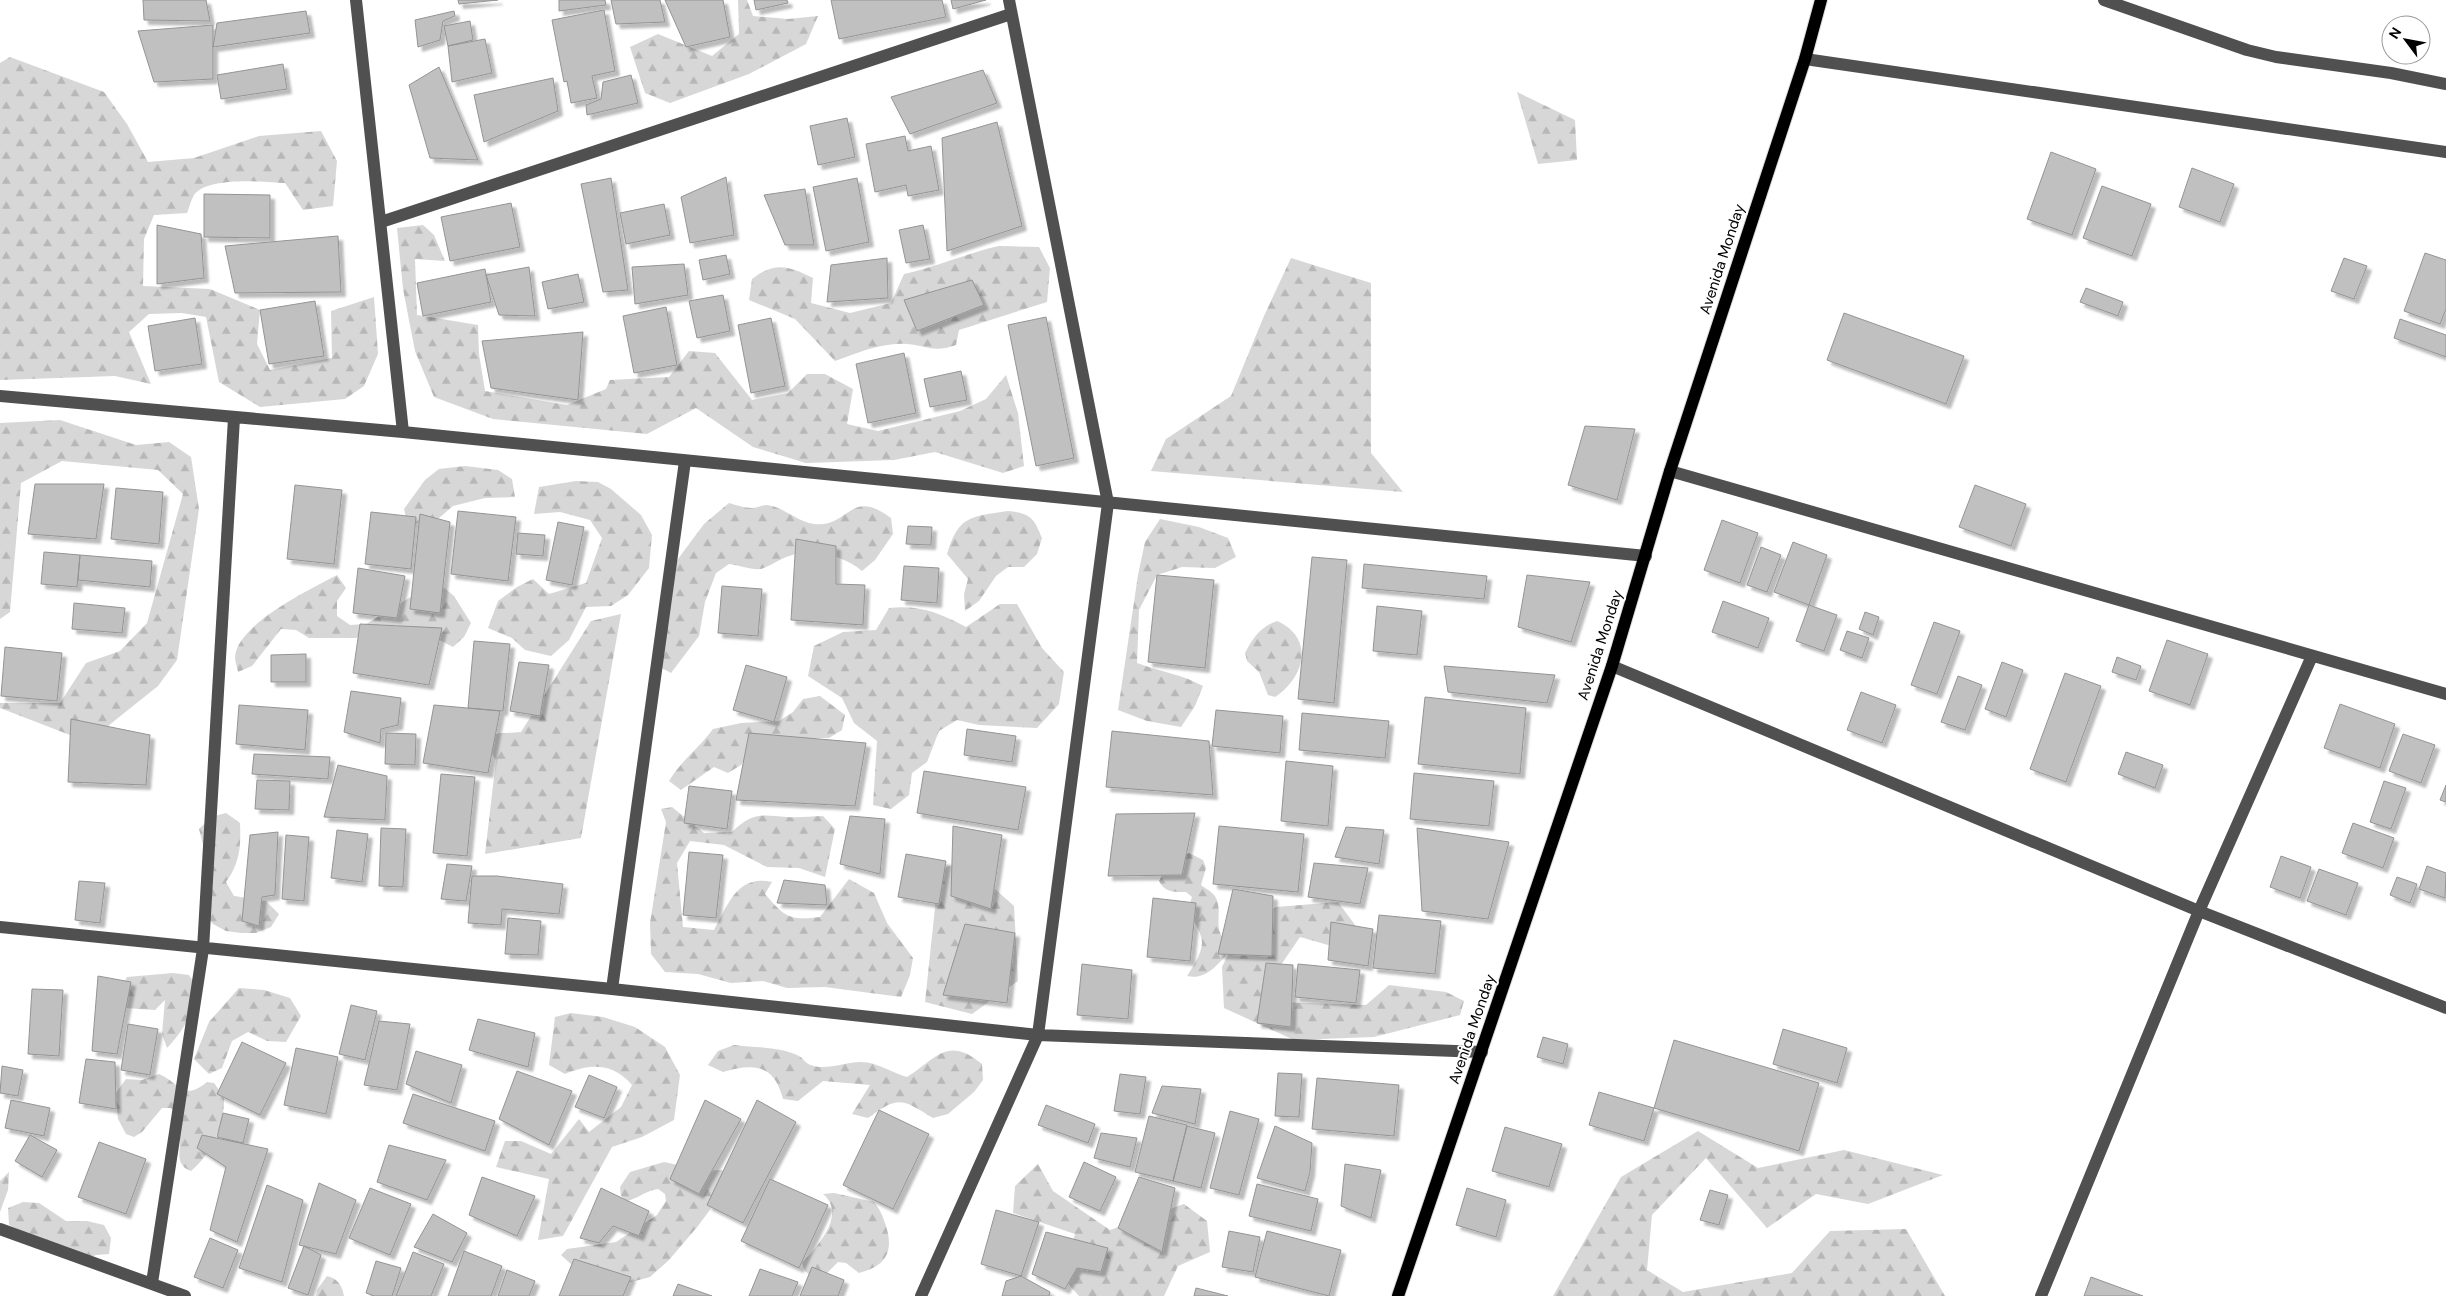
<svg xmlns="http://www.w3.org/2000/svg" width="2446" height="1296" viewBox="0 0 2446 1296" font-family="'DM Sans',sans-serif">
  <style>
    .forest { fill: url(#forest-firs) }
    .building { fill: #c0c0c0; stroke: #949494; filter: url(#shadow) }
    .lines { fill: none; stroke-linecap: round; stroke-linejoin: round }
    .major-casing { stroke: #dbdbdb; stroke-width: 14 }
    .minor { stroke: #505050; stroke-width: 12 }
    .major { stroke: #000; stroke-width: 12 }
    .labels { text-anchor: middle; stroke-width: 4; stroke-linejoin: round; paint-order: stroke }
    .street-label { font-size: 15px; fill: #000; stroke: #fff }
  </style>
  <defs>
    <pattern id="forest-firs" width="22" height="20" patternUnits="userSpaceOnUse" patternTransform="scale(1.25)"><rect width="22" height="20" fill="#d7d7d7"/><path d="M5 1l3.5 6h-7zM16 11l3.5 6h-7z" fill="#b7b7b7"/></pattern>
    <filter id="shadow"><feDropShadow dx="4.5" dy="4.5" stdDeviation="1" flood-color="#0004"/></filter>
  </defs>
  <rect width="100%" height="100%" fill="#fff"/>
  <path class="forest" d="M738,0h9l6,16 35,3 30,-3 -12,28 -57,30 -79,29 -25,-10 -15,-46 28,-13 54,22 27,-22z
    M10,57l94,35 23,32 21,38 46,-4 65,-22 62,-5 16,30 -4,45 -30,4 -18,-27c-20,-1 -77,-7 -91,12 -3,5 -5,13 -7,18l-33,2 -10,24 -1,47 67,3 50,21 -3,34 13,26 62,-12 -1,-47 43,-14 4,57 -14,32 -19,13 -85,8 -41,-25 -13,-65 -24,-4 -33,1 -20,18 22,52 -36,-8 -115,4v-317z
    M1517,92l58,28 2,40 -39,4z
    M423,225l11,10 11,26 -30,-2 2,56 61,10 1,29 6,37 82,14 39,-16 4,-9 59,-3 20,-26 26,2 37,47 36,-7 19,-19h18l28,15 -6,35 31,7 82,-20 26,-12 20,-24 12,38 6,53 -21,7 -68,-21 -41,8 -88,3 -53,-16 -57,-39 -49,26 -154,-15 -59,-22 -19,-46 -12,-62 -6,-61z
    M999,246l40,1 11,21 -3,34 -88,28 -3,15c-24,8 -27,1 -49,-1 -24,-2 -50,9 -72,17l-40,-42 -46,-19 3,-21c23,-18 37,-13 61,-1l-2,25 39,10 41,-10 13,-29c33,-7 63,-21 95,-28z
    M1291,258l80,25v170l32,39 -252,-21 15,-32 65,-43 33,-80z
    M60,420l76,25 33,-3 22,15 8,52 -22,151 -19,26 -70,56 -88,-34v-5h60l26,-40 34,-12 27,-28 36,-129 -25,-24 -96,-9 -41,22 -11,129 -10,7v-196z
    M465,466l33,4 14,9 3,18 -30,1 -32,8 -14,12 -31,7 -4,-16 21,-29 14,-11z
    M576,481l22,1 13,7 30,26 11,20 -3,33 -21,27 -17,11 -25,1 -17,33 -18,16 -26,-6 -13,-12 -24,-10 10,-27 19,-14 16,-8 16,15 37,-11 16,-45 -12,-18 -30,-8 -26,2 5,-27z
    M729,503c7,2 16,5 23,5 5,0 10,-3 15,-3 17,2 30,17 47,19 36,4 35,-37 77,-6l2,16 -18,26 -13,11c-19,-16 -49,-22 -73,-15 -10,3 -19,11 -29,13 -8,1 -22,-4 -31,-5l-13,9 -11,29 -6,34 -28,37 -13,-7 17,-103 29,-39z
    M1008,511c22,2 26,7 34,27l-5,16 -13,13h-16l-12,9 -17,25 -14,10 -1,-17 4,-15 -21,-25c12,-39 23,-37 61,-43z
    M1160,519l39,8 29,11 8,19 -21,11 -33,-1 -25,8 -18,35 -2,53c24,9 44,11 66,23l-8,20 -14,21 -34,-6 -29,-11 20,-135 7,-33z
    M337,575l9,13 -9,13v15l13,9 16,-1 58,-35 18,-3 12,10 17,27 -7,14 -11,10 -27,-14 -30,-8 -12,1 -28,12h-47l-13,-8 -15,-1 -29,37 -14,6c-1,-5 -3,-11 -3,-15 2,-33 76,-68 102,-82z
    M1000,604h17l25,44 22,24 -5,32 -22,24 -58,-3 -22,-5 -18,11 -12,31 -15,11 -3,22 -18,14 -18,-4 4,-64 -23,-18 -12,-25 -34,-22 6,-30 29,-14 33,-2 13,-22c32,-3 50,5 77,19z
    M621,614l-40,224 -96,16 11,-94 -16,-25 41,-3 70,-111z
    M1277,621c38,17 28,56 -2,76l-7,-2 -9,-23 -12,-11 -2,-8c8,-15 15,-26 32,-32z
    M820,696l25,19 -3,15 -13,8h-15l-13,9 -50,4 -10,14 -13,8 -14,-6 -33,23 -12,-9c12,-20 31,-34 44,-52l28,-6 38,-2 14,-9 10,-13z
    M672,807l32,26 28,-1c21,-20 29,-17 55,-15 12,1 24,-1 36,-1l12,13 -10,48 -26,-9 -32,-1 -43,-22 -34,-4 -13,22 6,64 31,3c14,-25 23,-56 58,-48l-7,12c20,23 24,27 55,23l29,-38 25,14 13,30 26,35 -3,17 -9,22 -76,-10 -38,1 -24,-7 -32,2 -33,-9 -33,-2 -14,-18 -1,-31 16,-101 -5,-13z
    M226,813l14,10c1,23 0,40 -14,59l8,14 32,5 13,13 -8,13 -15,6h-15l-15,-2 -13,-7 -11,-13 5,-50 -8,-32 12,-12z
    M992,849l-15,24 37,33 4,75 -46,33 -47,-12 14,-132z
    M1189,853l14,7 3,8 -5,17c4,3 10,6 13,10 11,14 -3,33 12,46l50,-34 62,-5 26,35 -1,18 -63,-18 -34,50 12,15 88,3 23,-20 57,7 18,9 -4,14 -86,22 -80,3 -70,-32 -2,-41 9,-18c-11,13 -24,32 -44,27 6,-10 15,-22 15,-34 -1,-17 -18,-24 -10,-45l-6,-5c-12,0 -21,1 -27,-11 6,-12 18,-24 30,-28z
    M173,973l16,2 9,14c-7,26 -12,39 -31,59l-5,-14 3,-34 -10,10 -30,-2 -6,-16 8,-15z
    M239,988l25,2 26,8 11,18 -15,26 -19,-1 -19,-9 -16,9 -10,27 -13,6 -15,-15 15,-37z
    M571,1013l32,4 32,10 30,20 15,28 -6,45 -32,17 -30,10 -49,89 -25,4 11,-61 -53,-12 9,-26h16l30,13 28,-35 10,13 32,-25 11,-22c-19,-22 -41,-22 -67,-11l-16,-9 6,-48z
    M734,1045c21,3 45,1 65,11 4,2 7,8 12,9 13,6 36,-3 49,-3 15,-1 32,11 47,15 29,-18 40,-42 75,-13l1,16 -9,12 -26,22 -15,4c-31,-19 -34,-23 -65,0l-16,-4 18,-29 -47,-4 -25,20 -15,-2c-9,-35 -29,-36 -60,-27l-15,-7 10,-14z
    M159,1074c21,9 24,28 48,8l7,1 10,14c1,26 -12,57 -33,74 -17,-6 -10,-20 -11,-34 -1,-9 -2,-17 -3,-25l-7,-4h-8l-20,24 -8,5 -8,-3 -8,-15 -3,-25 11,-15 16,1z
    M1698,1131l60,37 86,-18 99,25 -75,29 -52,-10 -49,34 -61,-70 -54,57 -5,55 36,22 109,-19 38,-42 76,-2 39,67h-392l68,-119z
    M664,1162l41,9 17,-1 5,7 -15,30 -14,19 -29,34 -19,17 -26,7 -51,-18 -12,-11 6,-6 49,-7 41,-27 9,-14 -1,-7 -7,-5c-11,1 -19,9 -31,12l-6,-5 -1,-9 10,-15z
    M1038,1164l15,27 57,39 74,-26 23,17 3,31 -32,14 -14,30h-85l-17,-19 13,-43 -62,-21 2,-27z
    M9,1172l-1,18 -8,22v-31z
    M834,1193l40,9c6,7 9,15 12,24 8,26 0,40 -27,47l-13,-10 -8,-1 -11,11 -15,4 -7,-6 -3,-8c16,-17 45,-49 21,-69z
    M23,1202l16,1 27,18h21l17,4 7,13 -2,16 -13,1 -15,6 -72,-36 -1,-17z
    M327,1276c11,3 15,9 17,20h-28l1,-6z"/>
  <path class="building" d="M143,0h63l4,21 -66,-1z
    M458,0h40l-39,4z
    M559,0h46l1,5 -47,6z
    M611,0h49l5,22 -49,2z
    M665,0h58l7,37 -44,10z
    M754,0h33l1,3 -32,7z
    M831,0h111l4,17 -107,22z
    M951,0h35l-33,9z
    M604,10l11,61 -23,5 5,22 -26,5 -4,-22 -3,1 -12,-62z
    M306,11l4,22 -97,14 4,-24z
    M454,11l1,5 -12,5 -3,19 -22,7 -3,-27z
    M470,21l3,19 -25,6 -4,-20z
    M213,25v54l-59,3 -16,-51z
    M485,39l7,34 -40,9 -4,-36z
    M283,64l4,25 -66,10 -4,-24z
    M439,67l39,93 -48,-2 -21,-73z
    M983,70l14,33 -87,31 -19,-37z
    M631,75l7,28 -51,12 -1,-10 15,-6 2,-17z
    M553,78l5,33 -74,31 -10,-47z
    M847,118l8,39 -37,8 -8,-39z
    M997,122l25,104 -75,25 -5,-113z
    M905,136l3,15 23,-5 8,44 -31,6 -2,-11 -31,7 -9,-48z
    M2051,152l45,17 -24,66 -45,-16z
    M2192,168l42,16 -14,38 -41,-15z
    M726,177l8,58 -44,8 -9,-46z
    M611,178l17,112 -25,2 -22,-108z
    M857,178l12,64 -43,9 -13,-64z
    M2102,186l49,18 -19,52 -49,-18z
    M805,189l9,56h-29l-21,-50z
    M204,194l66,1v43l-66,-1z
    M511,203l9,44 -70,14 -9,-44z
    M664,204l6,31 -44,9 -6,-31z
    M157,225l44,9 3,44 -47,6z
    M923,225l7,34 -24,4 -7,-33z
    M338,236l3,56 -106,1 -10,-47z
    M2425,253l21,7v49l-6,15 -36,-13z
    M726,255l4,19 -27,6 -4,-20z
    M887,258l1,40 -61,4 4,-37z
    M2344,258l23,8 -13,33 -23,-8z
    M684,264l4,31 -53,9 -3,-37z
    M529,267l6,49 -36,-1 -13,-40z
    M485,269l6,33 -68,14 -6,-33z
    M578,274l6,28 -36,7 -6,-27z
    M972,280l12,25 -67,26 -13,-31z
    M2086,288l37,14 -5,14 -38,-14z
    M723,295l7,36 -33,7 -8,-37z
    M315,301l9,55 -55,8 -9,-54z
    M666,307l11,58 -43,8 -11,-57z
    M1844,313l120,43 -18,48 -119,-44z
    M1046,317l28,141 -38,8 -28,-141z
    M195,318l7,46 -47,7 -7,-45z
    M771,318l14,68 -34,7 -13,-68z
    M2400,319l46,16v22l-52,-19z
    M583,332l-5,68 -87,-12 -9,-47z
    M904,353l12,60 -48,10 -12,-59z
    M961,371l6,29 -37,7 -6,-28z
    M1585,426l50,3 -18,71 -49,-15z
    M35,484h69l-8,55 -68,-5z
    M295,485l47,5 -8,74 -47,-5z
    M1975,485l51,19 -15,42 -52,-19z
    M116,488l47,4 -4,52 -48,-5z
    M458,511l58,6 -8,64 -57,-7z
    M371,512l45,5 -5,52 -46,-5z
    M420,514l30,8 -10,91 -30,-4z
    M1722,520l36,13 -18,50 -36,-13z
    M558,522l26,5 -12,58 -26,-5z
    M908,526l24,1 -1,18 -25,-1z
    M518,533l27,2 -2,21 -27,-2z
    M796,539l40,7v38l29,1 -2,40 -72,-5z
    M1793,542l34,13 -18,50 -35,-13z
    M1761,547l20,8 -14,37 -20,-7z
    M44,552l36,3 -3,32 -36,-3z
    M80,555l72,6 -2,26 -72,-7z
    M1312,557l35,3 -13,143 -36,-4z
    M1364,564l123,12 -3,23 -122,-11z
    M904,566l35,2 -2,35 -36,-3z
    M358,568l47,8 -8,42 -44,-5z
    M1157,575l57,5 -9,88 -57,-6z
    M1527,575l63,7 -19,60 -53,-15z
    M722,586l40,3 -4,47 -40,-3z
    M1723,601l46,17 -11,30 -46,-16z
    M74,603l51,5 -3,25 -50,-4z
    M1809,605l28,10 -13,36 -28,-10z
    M1377,606l45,5 -5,44 -44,-4z
    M1865,612l14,5 -6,18 -14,-6z
    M1934,622l26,9 -23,63 -26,-9z
    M360,624l82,4 -13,57 -76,-12z
    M1847,631l22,7 -7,20 -22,-8z
    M2167,640l41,14 -18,51 -41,-14z
    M474,641l36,3 -7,67 -35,-3z
    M5,647l57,6 -5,48 -56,-5z
    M306,654v28h-35v-27z
    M2117,657l24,9 -5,14 -24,-8z
    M519,662l30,3 -9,51 -30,-5z
    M2002,662l21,8 -17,47 -21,-8z
    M746,665l41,12 -13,45 -41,-12z
    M1444,666l111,9 -8,28 -99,-11z
    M2065,673l36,13 -35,96 -36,-13z
    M1958,676l24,9 -17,45 -24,-8z
    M351,691l50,7 -3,27 -17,4 -1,14 -36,-11z
    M1861,692l35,13 -14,38 -35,-13z
    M1425,697l101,11 -6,66 -102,-10z
    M2340,704l55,20 -15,44 -56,-20z
    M239,705l69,5 -3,40 -69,-6z
    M434,705l66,6 -12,62 -65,-10z
    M1216,710l67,6 -3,37 -68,-7z
    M1302,713l87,8 -4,37 -86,-8z
    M71,719l79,16 -4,50 -78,-3z
    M967,729l49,7 -4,26 -48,-7z
    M1112,731l97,10 4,54 -107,-8z
    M386,733l30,1 -1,31 -30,-1z
    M749,733l117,10 -11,63 -119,-6z
    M2403,734l32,11 -14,38 -32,-12z
    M2126,752l37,13 -8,23 -37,-14z
    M254,754l76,3 -2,22 -76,-5z
    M1286,761l47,5 -5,60 -47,-5z
    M338,765l49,11 -2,44 -61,-3z
    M924,771l102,16 -8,43 -101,-17z
    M1414,773l80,8 -5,45 -79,-7z
    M441,774l34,3 -8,79 -34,-3z
    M257,780l33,1 -1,29 -34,-1z
    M2384,781l22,7 -15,41 -21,-7z
    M2446,785v17l-6,-2z
    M689,786l43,5 -5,38 -43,-6z
    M1195,813l-13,62 -74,1 8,-62z
    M850,816l35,3 -5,55 -40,-10z
    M2353,823l41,15 -11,30 -41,-15z
    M953,826l49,9 -11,74 -40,-13z
    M1219,826l85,8 -6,58 -85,-8z
    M1346,827l38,3 -5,34 -44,-7z
    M381,828l25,1 -3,58 -24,-1z
    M1417,828l92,14 -21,77 -66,-8z
    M337,830l31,4 -6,48 -31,-4z
    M278,832l-3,63 -13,2 -3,29 -17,-5 8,-86z
    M286,835l23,2 -5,64 -22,-2z
    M689,852l34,3 -7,63 -33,-3z
    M906,854l40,7 -7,43 -41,-7z
    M2281,856l30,11 -11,31 -30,-11z
    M1314,863l54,5 -8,36 -52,-7z
    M447,864l25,2 -6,35 -25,-2z
    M2427,866l19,7 -1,25 -26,-9z
    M2319,869l39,14 -12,32 -39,-14z
    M472,876h25l66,8 -4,30 -57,-5 -1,16 -33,-2z
    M2397,877l20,7 -7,19 -20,-8z
    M784,880l41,5 2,20 -50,-2z
    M79,881l26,2 -5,40 -25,-3z
    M1233,889l40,7 -1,60 -54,-2z
    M1153,898l43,5 -6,58 -43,-4z
    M1379,915l62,6 -6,53 -62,-6z
    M508,918l33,3 -3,34 -33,-1z
    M1331,922l42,7 -5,37 -40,-6z
    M965,924l50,9 -8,70 -64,-8z
    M1266,963l27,2 -2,62 -34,-4z
    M1082,964l50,6 -4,49 -51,-4z
    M1298,964l62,6 -4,33 -61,-6z
    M98,976l33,6 -14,72 -25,-3z
    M32,989l31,1 -4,66 -31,-2z
    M351,1005l26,6 -12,49 -26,-6z
    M478,1019l57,14 -7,34 -59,-17z
    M379,1021l31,3 -13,66 -33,-5z
    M128,1024l30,5 -8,46 -29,-5z
    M1783,1029l64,19 -10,35 -64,-19z
    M1543,1037l25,7 -5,20 -26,-7z
    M1674,1040l145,43 -20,68 -145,-43z
    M242,1042l44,21 -26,52 -43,-21z
    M296,1048l42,9 -12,57 -42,-9z
    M416,1051l46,14 -11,38 -45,-19z
    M86,1059l29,3 1,47 -37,-6z
    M2,1066l21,4 -5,26 -18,-3z
    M517,1071l55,20 -23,54 -50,-26z
    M1278,1073l24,1 -3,43 -24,-1z
    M1120,1074l26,3 -6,37 -26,-3z
    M589,1075l28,12 -13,31 -29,-11z
    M1317,1078l82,7 -5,51 -82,-7z
    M1162,1086l39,3 -6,35 -43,-11z
    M1599,1092l55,16 -10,33 -55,-16z
    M413,1094l82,27 -10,30 -82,-28z
    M11,1100l39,8 -6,28 -39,-8z
    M705,1100l36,19 -42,75 -29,-15z
    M757,1100l39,22 -53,101 -36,-18z
    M1046,1105l49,19 -7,19 -50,-18z
    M879,1110l50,24 -36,75 -50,-24z
    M1230,1111l29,8 -20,76 -29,-7z
    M223,1113l26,6 -6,24 -26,-6z
    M1149,1116l38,9 -14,56 -38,-9z
    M1187,1126l28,7 -14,55 -28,-7z
    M1275,1126l37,17 -2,29 -5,19 -48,-13z
    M1505,1127l57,17 -13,43 -57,-16z
    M1101,1133l36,5 -7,29 -36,-9z
    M30,1135l27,15 -15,27 -27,-16z
    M202,1135l66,14 -31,93 -27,-12 16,-63 -29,-19z
    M99,1142l47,17 -20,55 -48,-17z
    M389,1145l57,15 -19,40 -50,-18z
    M1084,1162l32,15 -16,34 -31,-14z
    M1345,1164l36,6 -10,48 -30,-12z
    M482,1177l53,19 -18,40 -48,-21z
    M1139,1177l36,11 -13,64 -44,-24z
    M770,1179l58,26 -29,63 -58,-27z
    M319,1183l37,17 -20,54 -37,-9z
    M1257,1184l61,15 -7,32 -62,-15z
    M267,1185l36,15 -21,82 -43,-14z
    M370,1188l41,16 -21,51 -41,-17z
    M601,1188l48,23 -10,25 -26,-10 -14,17 -19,-5z
    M1467,1188l39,12 -10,37 -40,-12z
    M1710,1190l18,5 -9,30 -19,-5z
    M996,1210l43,12 -18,54 -40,-12z
    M433,1214l34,19 -15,29 -38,-15z
    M1229,1231l31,6 -7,35 -31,-5z
    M1267,1231l74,19 -12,46 -74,-19z
    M1046,1232l62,16 -7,24 -24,-4 -12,21 -33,-15z
    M210,1238l28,12 -15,38 -29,-11z
    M304,1246l17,9 -13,40 -20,-7z
    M464,1251l38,15 -11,30h-43z
    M413,1252l31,12 -13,32h-35z
    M574,1259l57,18 -8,19h-64z
    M376,1261l25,7 -9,28h-18l-8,-3z
    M812,1267l32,13 -6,16h-38z
    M760,1269l38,13 -6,14h-43z
    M507,1270l28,11 -6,15h-31z
    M1021,1276l29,16 -1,4h-47l4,-15z
    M2091,1277l52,19h-59z
    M678,1284l34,12h-39z
    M1196,1288l32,8h-34z"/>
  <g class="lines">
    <defs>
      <path id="major" d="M1398,1296l214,-630 58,-195 135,-412 16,-59"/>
    </defs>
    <use href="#major" class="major-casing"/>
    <path class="minor" d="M356,0l47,432
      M2104,0l143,50 29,7 115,16 55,11
      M1805,59l641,93
      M381,222l630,-208
      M0,396l403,36 1243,124
      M1670,471l776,223
      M1612,666l587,245 247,97
      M0,927l612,62 426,46 444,17
      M612,989l73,-528
      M0,1229l185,67
      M152,1283l51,-334 31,-531
      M921,1296l117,-261 70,-532 -99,-503
      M2041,1296l158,-385 113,-255"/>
    <use href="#major" class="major"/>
  </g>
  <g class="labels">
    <g class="street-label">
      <text transform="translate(1722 259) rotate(-72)" y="5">Avenida Monday</text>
      <text transform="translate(1600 645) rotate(-72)" y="5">Avenida Monday</text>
      <text transform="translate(1472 1029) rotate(-71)" y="5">Avenida Monday</text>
    </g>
  </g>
  <g transform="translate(2406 40) rotate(302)"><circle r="24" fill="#ffffff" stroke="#999999"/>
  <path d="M0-4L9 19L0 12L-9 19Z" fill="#000000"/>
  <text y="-8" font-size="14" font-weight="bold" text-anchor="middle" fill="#000000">N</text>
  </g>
</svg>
